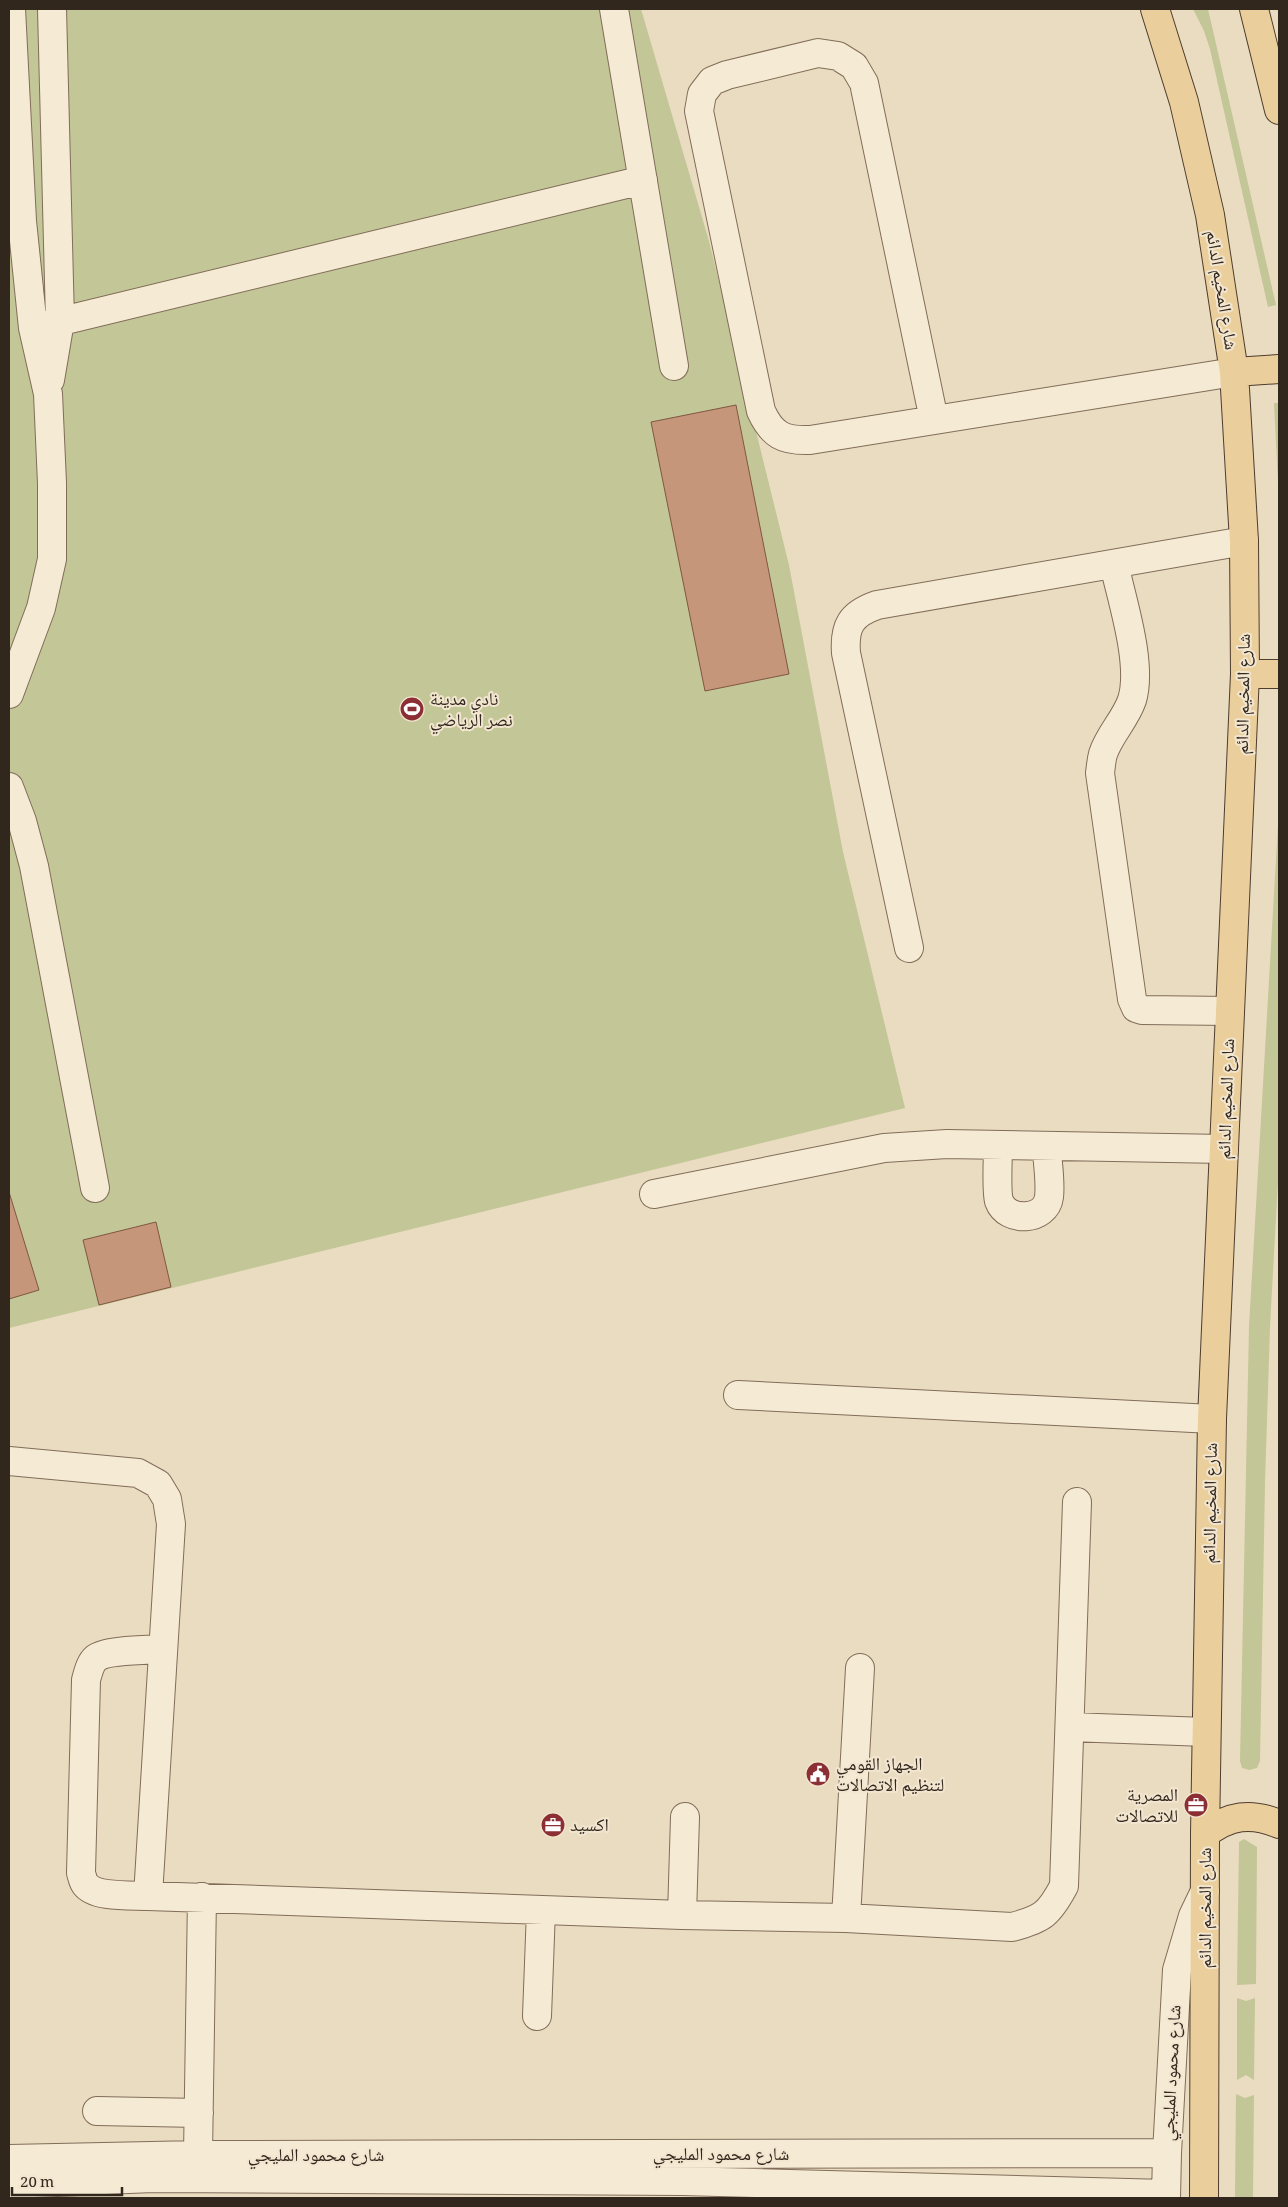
<svg xmlns="http://www.w3.org/2000/svg" width="1288" height="2207" viewBox="0 0 1288 2207" font-family="Georgia,'Noto Naskh Arabic',serif">
  <style>
    .grass { fill: #c3c696 }
    .building { fill: #c5967a; stroke: #7f5742 }
    .lines { fill: none; stroke-linecap: round; stroke-linejoin: round }
    .minor-casing { stroke: #816d5a; stroke-width: 30 }
    .major-casing { stroke: #4f3c2e; stroke-width: 30 }
    .minor { stroke: #f5ead3; stroke-width: 28 }
    .major { stroke: #eace9b; stroke-width: 28 }
    .labels { text-anchor: middle; stroke-width: 4; stroke-linejoin: round; paint-order: stroke }
    .street-label { font-size: 18px; fill: #32271d; stroke: #f2e6d0 }
    .poi-label { font-size: 18px; fill: #32271d; stroke: #f2e6d0; text-anchor: start }
  </style>
  <rect width="100%" height="100%" fill="#eadcc1"/>
  <path class="grass" d="M9,9h632l68,232 80,324 54,287 62,256 -896,220z
    M1193,9h15l68,296 -8,2 -58,-258 -6,-18z
    M1274,403h5v100z
    M1279,807v356l-9,164 -5,156 -5,278 -3,7 -8,2 -7,-2 -2,-7 9,-434z
    M1244,1839l13,8 -1,137 -19,1 2,-143z
    M1237,1998l9,3 9,-3 -1,82 -8,-5 -9,5z
    M1236,2094l9,4 9,-3 -1,103h-18z"/>
  <path class="building" d="M736,405l53,269 -84,17 -54,-269z
    M9,1192l30,98 -30,9z
    M156,1222l15,65 -72,18 -16,-65z"/>
  <g class="lines">
    <defs>
      <path id="minor" d="M614,9l60,357
        M33,328l610,-148
        M50,380l10,-59 -8,-312
        M934,420l-70,-337 -10,-17 -16,-10 -20,-3 -91,22 -15,6 -10,13 -3,17 62,300c11,24 22,30 49,29l424,-68
        M1114,564c8,37 29,100 18,136 -7,20 -23,35 -29,54 -2,7 -2,13 -3,19l32,226 4,9 6,2 88,1
        M9,694l32,-86 11,-49v-76l-4,-89 -15,-66 -11,-107 -11,-212
        M9,787l13,34 12,45 61,322
        M909,948l-63,-295c-2,-27 5,-39 31,-48l367,-64
        M998,1146c0,12 -2,45 1,55 8,22 47,20 50,-4 2,-16 -2,-35 -2,-51
        M654,1194l230,-46 63,-4 277,5
        M738,1395l474,24
        M9,1461l129,12 20,11 9,15 4,25 -23,372
        M163,1649c-15,1 -57,1 -67,9 -6,5 -8,15 -10,22l-5,193c1,3 2,9 4,11 10,14 47,11 63,12l534,19 164,3 166,9c31,-8 37,-13 52,-41l13,-384
        M1070,1727l136,5
        M682,1915l3,-98
        M846,1918l14,-250
        M537,2016l4,-106
        M97,2111l102,2
        M198,2155l4,-258
        M9,2159l189,-4 969,-2
        M9,2184l144,-6 529,3 484,13
        M1166,2198l1,-45 10,-183 16,-54 12,-25"/>
      <path id="major" d="M1155,9l29,93 26,113 24,157 10,169 1,133 -33,745 -7,415 -1,364
        M1254,9l25,101
        M1234,372l45,-3
        M1245,674h34
        M1205,1834c24,-19 46,-22 74,-10"/>
    </defs>
    <use href="#minor" class="minor-casing"/>
    <use href="#major" class="major-casing"/>
    <use href="#minor" class="minor"/>
    <use href="#major" class="major"/>
  </g>
  <defs>
    <symbol id="stadium-disc" viewBox="-11 -11 22 22"><circle r="9.5" fill="#8b2f34" stroke="#f2e6d0"/><path d="M0-5a6.5 5 0 1 0 0 10a6.5 5 0 1 0 0-10ZM-3.5-1.8h7v3.6h-7Z" fill="#fff"/></symbol>
    <symbol id="civic-disc" viewBox="-11 -11 22 22"><circle r="9.5" fill="#8b2f34" stroke="#f2e6d0"/><path d="M-.6-6.5H3V-4.5H.6V-3L4-1V1h2V6H-6V1h2V-1L-.6-3ZM-1.2 2.5V6h2.4V2.5Z" fill="#fff"/></symbol>
    <symbol id="office-disc" viewBox="-11 -11 22 22"><circle r="9.5" fill="#8b2f34" stroke="#f2e6d0"/><path d="M-6-3h4V-5.5h4V-3h4V5H-6ZM-1-4.5V-3h2v-1.5ZM-6 0V1H6V0Z" fill="#fff"/></symbol>
  </defs>
  <g fill-rule="evenodd">
    <use href="#stadium-disc" x="398" y="695" width="28" height="28"/>
    <use href="#civic-disc" x="804" y="1760" width="28" height="28"/>
    <use href="#office-disc" x="1182" y="1791" width="28" height="28"/>
    <use href="#office-disc" x="539" y="1811" width="28" height="28"/>
  </g>
  <g class="labels">
    <g class="street-label">
      <text transform="translate(1222 290) rotate(81)" y="6">شارع المخيم الدائم</text>
      <text transform="translate(1243 694) rotate(-89)" y="6">شارع المخيم الدائم</text>
      <text transform="translate(1226 1099) rotate(-88)" y="6">شارع المخيم الدائم</text>
      <text transform="translate(1210 1503) rotate(-89)" y="6">شارع المخيم الدائم</text>
      <text transform="translate(1205 1908) rotate(-90)" y="6">شارع المخيم الدائم</text>
      <text transform="translate(1171 2073) rotate(-87)" y="6">شارع محمود المليجي</text>
      <text x="721" y="2160">شارع محمود المليجي</text>
      <text x="316" y="2161">شارع محمود المليجي</text>
    </g>
    <g class="poi-label">
      <text x="430" y="705">نادي مدينة<tspan x="430" dy="21">نصر الرياضي</tspan></text>
      <text x="836" y="1770">الجهاز القومي<tspan x="836" dy="21">لتنظيم الاتصالات</tspan></text>
      <text x="1178" y="1801" text-anchor="end">المصرية<tspan x="1178" dy="21">للاتصالات</tspan></text>
      <text x="570" y="1831">اكسيد</text>
    </g>
  </g>
  <rect width="1288" height="2207" fill="none" stroke="#32271d" stroke-width="20"/>
  <path d="M12 2187v8h110v-8" fill="none" stroke="#32271d" stroke-width="2.5"/>
  <text x="20" y="2187" font-size="15" fill="#32271d" stroke="#f2e6d0" stroke-width="4" paint-order="stroke">20 m</text>
</svg>
